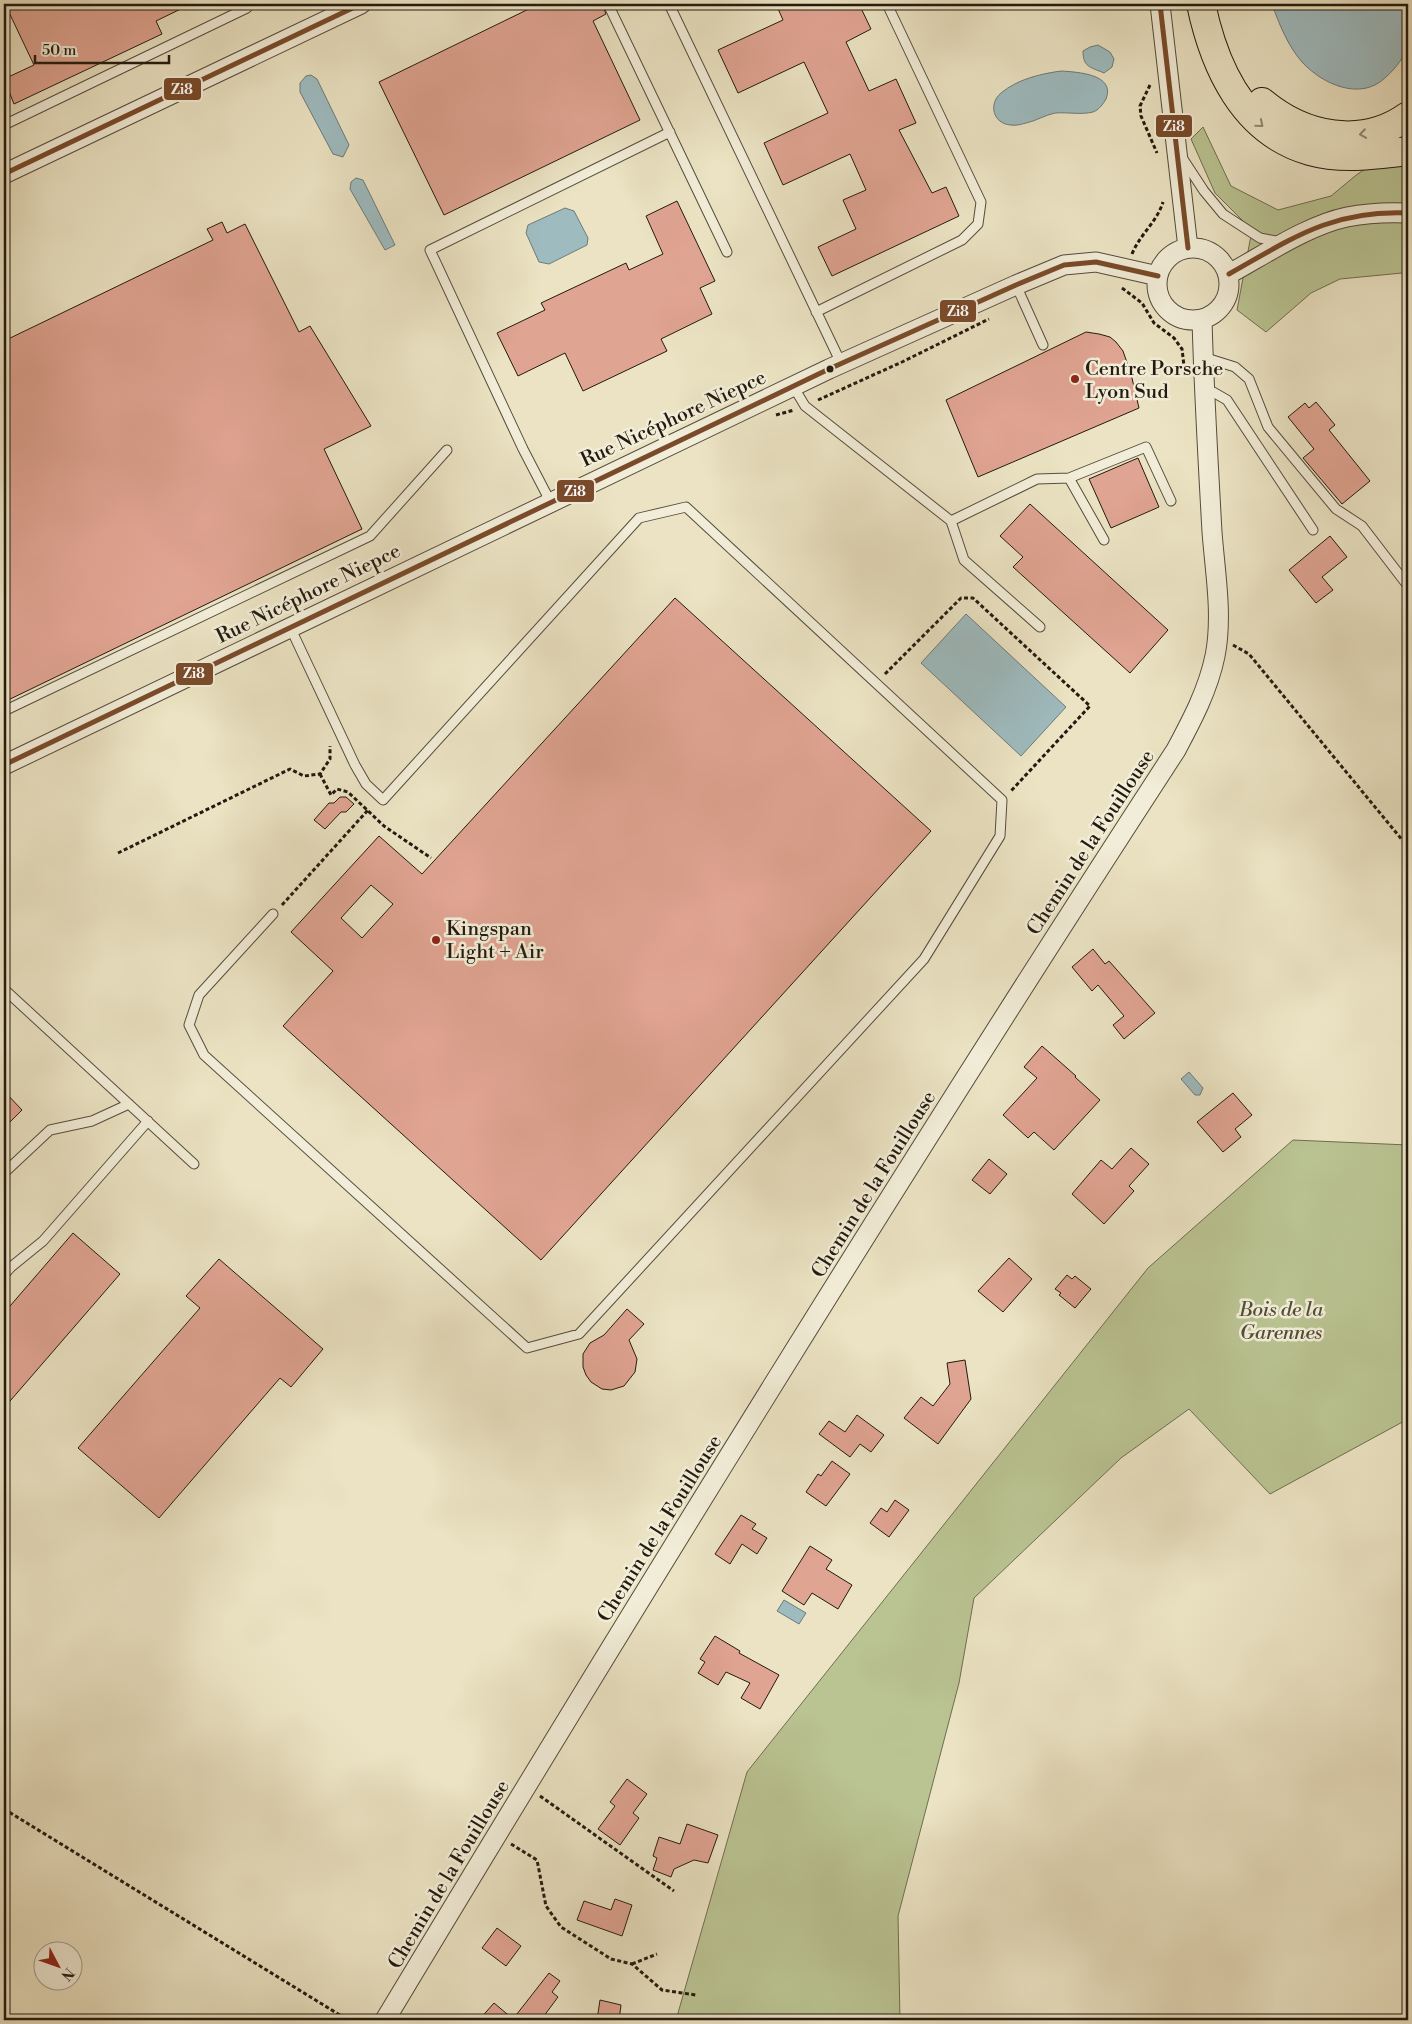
<svg xmlns="http://www.w3.org/2000/svg" width="1412" height="2024" viewBox="0 0 1412 2024" font-family="'Libre Bodoni',serif">
  <style>
    .green { fill: #bac392; stroke: #6e6e50 }
    .water { fill: #9ebbbf; stroke: #6d7b79 }
    .building { fill: #e0a492; stroke: #231a0f; fill-rule: evenodd }
    .lines { fill: none; stroke-linecap: round; stroke-linejoin: round }
    .service-casing { stroke: #554c3c; stroke-width: 11 }
    .minor-casing { stroke: #554c3c; stroke-width: 21 }
    .motorway-casing { stroke: #231a0f; stroke-width: 30 }
    .path { stroke: #231a0f; stroke-width: 3; stroke-dasharray: 4 2.5; stroke-linecap: butt }
    .service { stroke: #f2edd8; stroke-width: 9 }
    .minor { stroke: #f2edd8; stroke-width: 19 }
    .motorway { stroke: #ebe3c3; stroke-width: 28 }
    .bus-1-casing { stroke: #f2edd8; stroke-width: 9 }
    .bus-1 { stroke: #7a4b2a; stroke-width: 5 }
    .oneway { stroke: #918972 }
    .bus-dot { fill: #231a0f; stroke: #f2edd8; stroke-width: 2 }
    .poi-dot { fill: #8f2418; stroke: #f2edd8; stroke-width: 2 }
    .labels { text-anchor: middle; stroke-width: 5; stroke-linejoin: round; paint-order: stroke }
    .poi-label { font-size: 20px; fill: #231a0f; stroke: #f2edd8; text-anchor: start }
    .street-label { font-size: 20px; fill: #231a0f; stroke: #f2edd8 }
    .park-label { font-size: 20px; font-style: italic; fill: #504d36; stroke: #f2edd8 }
    .line-badge { stroke: #f2edd8; stroke-width: 2 }
    .badge-label { font-size: 14px; text-anchor: middle; font-weight: bold; fill: #fff }
  </style>
  <rect width="100%" height="100%" fill="#ebe3c3"/>
  <filter id="stains"><feTurbulence type="fractalNoise" baseFrequency=".004" numOctaves="4"/><feColorMatrix values="0 0 0 0 .2 0 0 0 0 .09 0 0 0 0 .02 0 0 0 .5 -.17"/></filter>
  <radialGradient id="worn" r=".72"><stop offset=".6" stop-color="#630" stop-opacity="0"/><stop offset="1" stop-color="#630" stop-opacity=".3"/></radialGradient>
  <path class="green" d="M1203,127l28,59 47,24 53,-14 24,-20 53,-38v136l-6,-1 -62,6 -29,14 -45,39 -29,-22 15,-80 -37,-37 -24,-54z
    M1293,1140l115,5v274l-138,75 -81,-85 -68,49 -147,140 -15,85 -61,233 2,104h-224l71,-248 401,-504z"/>
  <path class="water" d="M1272,4h136c0,12 2,26 0,38 -1,13 -13,27 -22,35 -25,25 -64,7 -84,-15 -14,-16 -23,-38 -30,-58z
    M1098,45l12,7 4,7 -2,8 -8,6c-14,-6 -21,-6 -21,-22l7,-4z
    M1061,71c16,1 55,3 45,28 -3,5 -7,11 -13,13 -12,3 -26,0 -38,1 -10,2 -19,8 -29,10 -4,1 -10,3 -15,2 -18,-1 -23,-21 -10,-32 17,-14 39,-19 60,-22z
    M311,75l6,4 32,66 -6,12 -10,-3 -33,-62v-9l6,-7z
    M356,178l7,2 32,65 -10,5 -35,-61 1,-7z
    M565,208l9,3 14,27 -1,7 -38,19 -10,-2 -13,-29 2,-8z
    M966,614l100,93 -45,49 -100,-93z
    M1189,1072l14,16 -3,7h-5l-14,-16z
    M784,1600l22,13 -7,11 -22,-13z"/>
  <path class="building" d="M5,4h186l-35,17 6,13 -148,70 -10,-25 30,-14z
    M539,4h63l4,10 -13,7 47,99 -196,95 -65,-133z
    M776,4h83l12,25 -25,13 23,49 27,-12 20,44 -17,7 33,63 14,-6 13,29 -127,60 -14,-29 38,-18 -13,-29 23,-10 -16,-36 -67,31 -19,-42 64,-30 -24,-51 -66,31 -20,-43 65,-30z
    M677,201l38,80 -15,7 12,26 -51,25 6,12 -84,40 -18,-38 -47,23 -21,-43 48,-23 -4,-7 85,-40 3,7 34,-16 -17,-38z
    M222,222l5,11 18,-9 54,108 11,-6 61,100 -47,23 38,80 -358,173v-361l209,-101 -6,-11z
    M1086,332l13,2 11,3 6,5 7,9 8,23 8,34 -161,69 -32,-77z
    M1316,402l19,23 -6,5 41,51 -28,23 -39,-46 11,-9 -26,-32 17,-14 4,5z
    M1138,458l21,49 -48,21 -22,-49z
    M1030,504l138,126 -38,43 -117,-106 10,-10 -23,-21z
    M1330,536l17,21 -25,20 11,13 -17,13 -27,-33z
    M675,598l256,233 -390,429 -258,-234 50,-55 -42,-39 88,-96 43,38zM371,885l22,19 -31,34 -21,-20z
    M340,797h6l8,7 -8,8h-5l-16,17 -11,-9 15,-17h5z
    M1093,949l12,15 4,-3 46,52 -31,26 -11,-14 11,-9 -26,-31 -6,6 -20,-24z
    M1042,1046l34,30 -1,1 25,23 -46,50 -20,-18 -6,6 -25,-23 34,-37 -13,-11z
    M4,1091l18,19 -18,18z
    M1233,1093l19,22 -17,14 6,8 -18,15 -26,-30z
    M1131,1148l18,16 -20,22 5,5 -30,33 -32,-30 29,-34 11,9z
    M989,1159l18,15 -17,20 -18,-14z
    M73,1233l47,41 -116,134v-95z
    M1009,1258l23,21 -29,33 -25,-21z
    M219,1259l104,90 -32,38 -11,-9 -121,140 -81,-70 122,-140 -14,-12z
    M1067,1275l5,4 3,-3 16,13 -16,19 -16,-13 2,-2 -6,-4z
    M627,1309l17,15 -15,16 8,19 -2,13 -11,14 -13,4 -9,-1 -11,-7 -5,-7 -3,-8v-13l7,-11 14,-8z
    M965,1360l6,39 -33,45 -34,-26 17,-21 12,9 17,-22 -3,-21z
    M857,1415l27,20 -13,17 -11,-8 -10,13 -31,-23 10,-13 16,11z
    M832,1461l18,13 -24,32 -20,-14 12,-18 3,2z
    M895,1500l14,10 -20,27 -19,-14 11,-15 6,4z
    M741,1515l15,9 -4,5 15,9 -10,16 -15,-10 -12,20 -15,-10z
    M810,1546l22,14 -6,9 26,16 -14,24 -26,-16 -8,12 -22,-14z
    M715,1636l25,15 -1,2 40,22 -19,34 -19,-11 9,-15 -24,-11 -8,13 -20,-12 7,-11 -5,-3z
    M627,1779l20,15 -14,19 6,5 -19,27 -22,-16 17,-23 -5,-4z
    M687,1824l31,11 -10,28 -14,-3 -20,9 -3,8 -18,-7 4,-12 -4,-2 6,-19 21,7z
    M615,1899l17,6 -10,31 -45,-16 7,-19 27,9z
    M497,1928l24,18 -15,20 -24,-18z
    M549,1973l11,8 -8,11 6,5 -17,23h-62l15,-17 19,16z
    M600,2000l21,5 -2,15h-22z"/>
  <g class="lines">
    <defs>
      <path id="service" d="M608,4l119,248
        M669,4l172,359
        M4,125l243,-117 -2,-4
        M1181,156l23,35 19,23 37,24 21,4
        M1016,285l27,60
        M816,312l146,-72 16,-16 3,-22 -94,-198
        M1203,357l32,10 14,12 19,48 68,82 26,17 46,60
        M793,386l12,20 146,115 86,-42 32,-1 77,-31 25,54
        M1204,392h9l14,8 86,130
        M1069,478l35,62
        M550,501l-27,-52 -93,-199 240,-118
        M951,521l13,39 76,67
        M4,711l366,-175 77,-86
        M273,914l-74,81 -10,30 15,30 323,293 52,-14 345,-375 76,-123 2,-36 -316,-293 -47,11 -256,282 -17,-16 -11,-19 -65,-138
        M4,989l190,175
        M4,1173l46,-43 42,-9 37,-17
        M4,1275l7,-8 32,-26 105,-120"/>
      <path id="minor" d="M1160,4l28,244
        M4,174l357,-170
        M1157 284a36 36 0 1 1 72 0a36 36 0 1 1-72 0Z
        M1229,274c35,-19 79,-49 118,-57 20,-4 41,-5 61,-4
        M4,765l825,-396 187,-84 48,-20 32,-3 62,14
        M385,2020c257,-427 519,-852 791,-1270 16,-30 32,-60 39,-94 8,-40 0,-84 -3,-124 -4,-71 -8,-141 -10,-212"/>
      <path id="motorway" d="M1201,4c13,62 42,128 109,147 32,9 66,4 98,0
        M1262,102c42,35 100,47 146,14"/>
    </defs>
    <use href="#service" class="service-casing"/>
    <use href="#minor" class="minor-casing"/>
    <use href="#motorway" class="motorway-casing"/>
    <path class="path" d="M1150,85l-10,21 1,10 16,37
      M1132,254c8,-20 25,-32 31,-52
      M1122,288l20,15 12,20 20,15 8,11 2,17
      M818,400l84,-38 87,-43
      M776,415l18,-5
      M1233,645l16,9 159,193
      M885,674l76,-76h12l117,108 -80,86
      M320,774l11,21 6,-6 11,3 36,34 47,32
      M118,853l172,-84 14,7 16,-2 10,-15v-13
      M282,905l86,-95
      M540,1796l134,95
      M4,1809l344,211
      M511,1844l26,16 9,46 15,21 50,32 21,5 30,26 34,5
      M632,1964l25,-10
      M1407,2020l1,-1"/>
    <use href="#service" class="service"/>
    <use href="#minor" class="minor"/>
    <use href="#motorway" class="motorway"/>
    <defs>
      <path id="bus-1" d="M1160,4l28,244
        M4,174l357,-170
        M1229,274c64,-36 102,-64 179,-61
        M4,765l825,-396 187,-84 48,-20 32,-3 62,14"/>
    </defs>
    <use href="#bus-1" class="bus-1-casing"/>
    <use href="#bus-1" class="bus-1"/>
  </g>
  <defs><path id="oneway-chevron" d="M-2-3.5L2.5 0L-2 3.5" fill="none" stroke-width="1.6" stroke-linecap="round" stroke-linejoin="round" transform="scale(1.25)"/></defs>
  <g class="oneway">
    <use href="#oneway-chevron" transform="translate(1260 124) rotate(40)"/>
    <use href="#oneway-chevron" transform="translate(1363 134) rotate(172)"/>
  </g>
  <circle class="bus-dot" cx="830" cy="369" r="4.5"/>
  <g class="poi-dot">
    <circle cx="1075" cy="379" r="5"/>
    <circle cx="436" cy="940" r="5"/>
  </g>
  <g class="labels">
    <g class="poi-label">
      <text x="1085" y="375">Centre Porsche<tspan x="1085" dy="23">Lyon Sud</tspan></text>
      <text x="446" y="935">Kingspan<tspan x="446" dy="23">Light + Air</tspan></text>
    </g>
    <g class="street-label">
      <text transform="translate(673 418) rotate(-25)" y="7">Rue Nicéphore Niepce</text>
      <text transform="translate(308 593) rotate(-26)" y="7">Rue Nicéphore Niepce</text>
      <text transform="translate(1090 842) rotate(-57)" y="7">Chemin de la Fouillouse</text>
      <text transform="translate(873 1184) rotate(-58)" y="7">Chemin de la Fouillouse</text>
      <text transform="translate(659 1528) rotate(-58)" y="7">Chemin de la Fouillouse</text>
      <text transform="translate(448 1874) rotate(-59)" y="7">Chemin de la Fouillouse</text>
    </g>
    <g class="park-label">
      <text x="1281" y="1316">Bois de la<tspan x="1281" dy="23">Garennes</tspan></text>
    </g>
  </g>
  <g class="line-badge">
    <rect x="163" y="77" width="39" height="24" rx="5" fill="#7a4b2a"/>
    <rect x="1155" y="114" width="38" height="24" rx="5" fill="#7a4b2a"/>
    <rect x="939" y="299" width="38" height="24" rx="5" fill="#7a4b2a"/>
    <rect x="556" y="479" width="39" height="24" rx="5" fill="#7a4b2a"/>
    <rect x="175" y="662" width="39" height="24" rx="5" fill="#7a4b2a"/>
  </g>
  <g class="badge-label">
    <text x="182" y="94">Zi8</text>
    <text x="1174" y="131">Zi8</text>
    <text x="958" y="316">Zi8</text>
    <text x="575" y="496">Zi8</text>
    <text x="194" y="678">Zi8</text>
  </g>
  <rect width="1412" height="2024" fill="none" stroke="#ebe3c3" stroke-width="20"/>
  <rect x="5" y="5" width="1402" height="2014" fill="none" stroke="#231a0f" stroke-width="2.5"/>
  <rect x="10" y="10" width="1392" height="2004" fill="none" stroke="#231a0f"/>
  <g transform="translate(58 1966) rotate(131)"><circle r="24" fill="#f2edd8" stroke="#9f9988"/>
  <path d="M0-4L9 19L0 12L-9 19Z" fill="#8f2418"/>
  <text y="-8" font-size="14" font-weight="bold" text-anchor="middle" fill="#231a0f">N</text>
  </g>
  <path d="M35 55v8h134v-8" fill="none" stroke="#231a0f" stroke-width="2.5"/>
  <text x="42" y="55" font-size="15" fill="#231a0f" stroke="#f2edd8" stroke-width="4" paint-order="stroke">50 m</text>
  <rect width="100%" height="100%" filter="url(#stains)"/>
  <rect width="100%" height="100%" fill="url(#worn)"/>
</svg>
